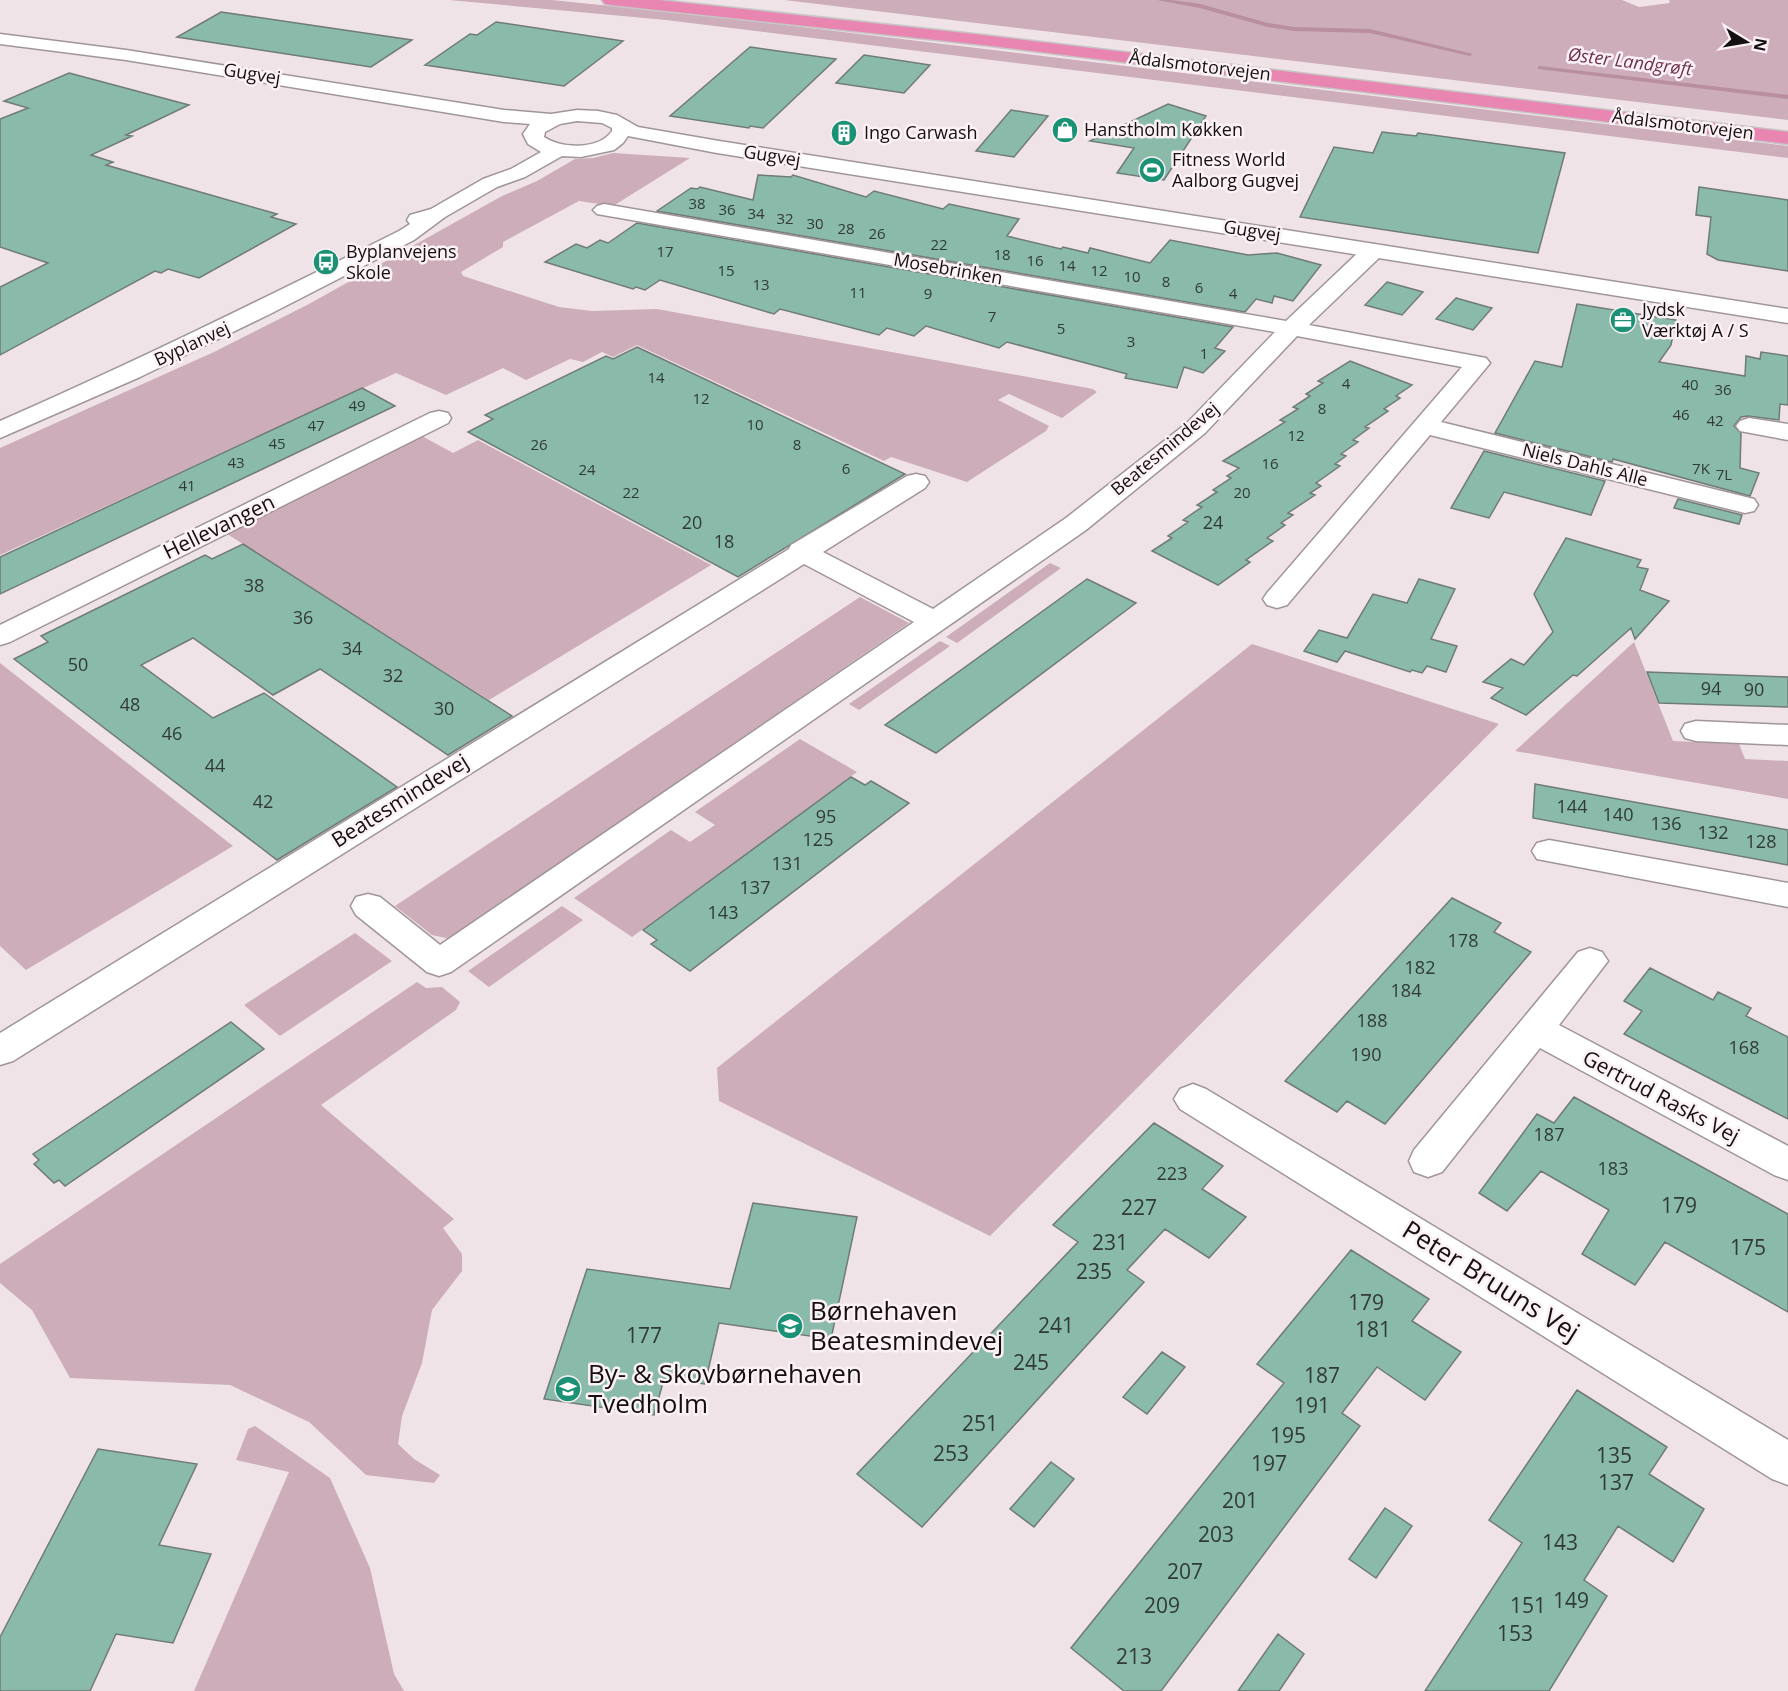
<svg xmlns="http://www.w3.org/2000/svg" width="1788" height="1691" viewBox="0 0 1788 1691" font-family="'Open Sans',sans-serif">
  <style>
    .green { fill: #ccadb9 }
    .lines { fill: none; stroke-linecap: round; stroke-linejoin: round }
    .stream { fill: #b98e9f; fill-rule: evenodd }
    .building { fill: #89baaa; stroke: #707b77; stroke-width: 1.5 }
    .minor-casing { stroke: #a09599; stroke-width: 3 }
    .tertiary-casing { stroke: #a09599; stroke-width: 3 }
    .motorway-casing { stroke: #c7c6c6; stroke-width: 3 }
    .minor { fill: #fff; fill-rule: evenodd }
    .tertiary { fill: #fff; fill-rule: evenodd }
    .motorway { fill: #e886b1; fill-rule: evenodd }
    .labels { text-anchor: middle; stroke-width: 5; stroke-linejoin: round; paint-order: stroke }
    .far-number-label { font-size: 15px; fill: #313a37 }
    .far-water-label { font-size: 18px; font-style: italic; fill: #6c334d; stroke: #fcf1f5 }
    .far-street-label { font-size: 18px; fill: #141011; stroke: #fcf1f5 }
    .far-poi-label { font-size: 18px; fill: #141011; stroke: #fcf1f5; text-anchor: start }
    .number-label { font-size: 18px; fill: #313a37 }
    .street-label { font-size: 21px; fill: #141011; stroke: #fcf1f5 }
    .near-number-label { font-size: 21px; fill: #313a37 }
    .near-street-label { font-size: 26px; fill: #141011; stroke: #fcf1f5 }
    .near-poi-label { font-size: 26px; fill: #141011; stroke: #fcf1f5; text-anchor: start }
  </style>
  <rect width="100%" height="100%" fill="#efe3e8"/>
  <path class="green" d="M449,0h103l175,18 1061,128v12l-1122,-138z
    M784,0h838l17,7 31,-4 -1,-3h119v120z
    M613,153l77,5 -77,48 -34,-5 -76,41v5l-42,25 2,4 96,31 33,4 65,-2 436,80 4,3 -35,26 -53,-24 -11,6 51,26 -3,5 -79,51 -76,-25 -7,4 -247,-116 -24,12 -11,-5 -19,10 -13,-3 -44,21 -23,-12 -57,27 -50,-22 -396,182v-107l214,-96 95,-48 193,-108 35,-15 38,-22 18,-1z
    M420,435l33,18 25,-13 233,125 -222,135 -265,-168z
    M1050,563l11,5 -104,75 -11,-6z
    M860,597l49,26 -459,316 -18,-4 -37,-29z
    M940,641l10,5 -91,64 -10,-6z
    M1634,642l39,99 66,3 6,15 43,2v38l-273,-48z
    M1252,644l247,80 -509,512 -271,-135 -2,-33z
    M0,663l233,183 -207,124 -26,-24z
    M800,739l57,33 -225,165 -58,-39 97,-68 19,12 25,-17 -20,-13z
    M562,906l21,14 -94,67 -21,-16z
    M355,933l37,28 -112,75 -36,-31z
    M417,982l9,6 16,-1 18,15 -4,8 -135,95 133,114 -11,9 19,26v17l-30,39 -10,53 -20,53 -4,28 16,15 26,16 -6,8 -68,-8 -57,-53 -79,-37 -160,-7 -38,-68 -32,-27v-19z
    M255,1426l75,52 40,90 24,106 10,17h-210l95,-219 -53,-12 12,-31z"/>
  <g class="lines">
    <path class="stream" d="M1157,0h14l29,4 68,19 26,4 76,2 103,25 -3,2 -100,-23 -76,-2 -26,-4 -68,-19z
      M1540,66l248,29v4l-250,-30v-2z"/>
  </g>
  <path class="building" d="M221,12l191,28 -41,27 -194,-30z
    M496,22l127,19 -59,45 -139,-21 45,-31 7,1z
    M750,47l86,12 -73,69 -13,-2 -1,2 -79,-12z
    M864,55l66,10 -26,28 -68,-10z
    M69,73l120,32 -63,30 6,1 -41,19 22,7 -7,3 171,49 -6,3 25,7 -97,54 -31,-9 -7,4 -6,-2 -155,84v-68l48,-24 -48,-16v-128l28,-11 -24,-7z
    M1168,104l38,12 -42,64 -47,-7 17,-25 -44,-7z
    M1011,110l37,6 -34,41 -38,-6z
    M1382,132l34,4 2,-3 147,20 -27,100 -238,-36 34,-70 39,6z
    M758,175l33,2 2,-2 73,22 8,-6 69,18 6,-5 70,15 -12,17 54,13 2,-2 25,6 2,-5 60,15 20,-23 78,15 29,-2 44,12 -28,36 -19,-5 -2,7 -16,-4 -11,13 -588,-101 34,-23 6,1 3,-2 53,13z
    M1699,187l89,13v71l-70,-11 -11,-6 4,-37 -15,-2z
    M637,223l596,104 -18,21 10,3 -22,22 -19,-6 -7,21 -52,-10 2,-4 -120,-32 -8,6 -73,-22 -12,10 -27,-8 -8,7 -99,-26 -6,5 -114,-34 -15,10 -9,-3 -3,2 -88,-27 31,-18 11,4 13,-8 8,3z
    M1387,282l36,10 -21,23 -37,-10z
    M1456,298l32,9 4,1 -19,22 -37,-11z
    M1577,304l99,16 -5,25 -12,17 86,14 1,-20 14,3 1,-7 27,4v49l-8,-1 -1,16 -31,-4 -7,1 -7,9 7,7 -1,35 19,5 -9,23 -137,-37 -1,3 -117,-29 40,-72 27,6z
    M637,347l268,127 -167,103 -270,-145 25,-13 -8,-4 121,-59 7,3z
    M1350,361l62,24 -16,11 4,2 -16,11 4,2 -23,16 4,1 -16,12 5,2 -17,12 5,2 -11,8 5,2 -24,17 5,3 -11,7 5,2 -27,18 5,2 -12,8 4,2 -18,13 6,3 -27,19 4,2 -32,23 -66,-34 20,-13 -4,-2 20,-14 -5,-2 19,-13 -5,-2 20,-13 -4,-2 18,-12 -4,-2 12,-8 -16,-7 62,-39 -5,-2 18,-11 -5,-2 17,-11 -4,-2 17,-11 -5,-2z
    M362,388l33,18 -395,188v-37z
    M1484,451l121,30 -14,34 -87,-23 -15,26 -38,-10z
    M1678,499l64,16 -3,9 -65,-16z
    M1566,538l75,22 -4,7 11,2 -8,21 29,11 -34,38 -4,-11 -54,48 -4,-1 -47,40 -35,-17 12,-10 -20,-6 28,-23 13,6 29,-33 -19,-38z
    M243,544l269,172 -64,39 -128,-86 -47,26 -80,-57 -52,27 72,53 51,-25 133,94 -120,73 -263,-201 34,-17 -7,-6 164,-81 7,4z
    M1087,579l49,24 -200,150 -51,-28z
    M1419,579l36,10 -24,50 26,7 -11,26 -19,-6 -5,7 -10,-3 -2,2 -65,-21 -8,11 -33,-11 15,-21 28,8 26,-44 34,9z
    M1647,672l141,5v30l-129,-4z
    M851,777l14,8 6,-4 38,22 -219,168 -39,-27 6,-4 -14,-10z
    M1535,784l253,46v35l-255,-47z
    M1452,898l49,25 -7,9 37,20 -146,172 -38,-23 -10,11 -52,-31z
    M1650,968l63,32 5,-8 33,16 -5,8 42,21v82l-164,-85 18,-23 -18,-10z
    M231,1022l33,27 -199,137 -6,-6 -5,3 -20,-19 5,-4 -6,-6z
    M1574,1097l214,117v98l-123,-70 -30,43 -53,-31 27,-44 -68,-39 -34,40 -28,-18 58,-79 17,9z
    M1154,1123l69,43 -21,23 44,28 -37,41 -44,-29 -38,41 17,12 -222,245 -65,-53 221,-232 -25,-17z
    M753,1203l104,14 -26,122 -112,-16 -14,61 -41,-5 -10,36 -110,-16 43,-130 143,20z
    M1351,1250l78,49 -17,22 49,31 -36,48 -48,-33 -35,46 18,13 -199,265h-37l-53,-43 213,-265 -27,-19z
    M1162,1352l23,15 -38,47 -24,-17z
    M1577,1390l90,57 -18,27 55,35 -31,53 -55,-36 -34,54 23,16 -58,95h-124l97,-148 -33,-23z
    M98,1449l99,15 -38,81 52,9 -38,89 -57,-9 -26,57h-90v-54z
    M1051,1462l23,17 -40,48 -24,-18z
    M1385,1508l27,18 -36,52 -27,-19z
    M1278,1634l26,20 -25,37h-41z"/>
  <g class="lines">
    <defs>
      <path id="minor" d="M604,204l682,117 79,-75 8,-2 8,2 3,5 -3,5 -72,69 177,33 4,5 -4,5 -45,54 313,77 4,6 -4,6 -9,2 -315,-78 -143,170 -10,3 -10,-3 -4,-6 4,-6 195,-226 -165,-31 -92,97 -119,97 -635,442 -12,4 -12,-4 -71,-57 -5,-9 5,-9 12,-3 12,3 60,48 474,-323 -110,-58 -791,497 -13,4v-32l789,-484 2,-4 116,-69 9,-2 9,2 4,6 -4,6 -102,64 110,57 133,-91 121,-95 88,-91 -678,-118 -4,-4 4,-4z
        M439,411l9,2 3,5 -3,5 -438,219 -10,3v-20l430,-212z
        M1749,418l39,6v16l-48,-9 -4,-5 4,-5z
        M1696,721l92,4v20l-92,-4 -11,-3 -4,-7 4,-7z
        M1549,840l239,43v24l-251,-48 -5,-8 5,-8z
        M1590,948l12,4 6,9 -49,64 229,121v34l-14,-5 -234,-127 -98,124 -14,5 -14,-5 -5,-11 5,-11 164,-198z
        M1193,1084l13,5 582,351v45l-16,-6 -592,-370 -6,-10 6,-10z"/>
      <path id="tertiary" d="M0,34l126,16 378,60 47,4 26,-4 21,1 19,4 21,12 81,14 1069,168v14l-1071,-170 -89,-17 -5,7 -9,7 -33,7 -19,-1 -37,21 -28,10 -52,30 -31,23 -144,74 -130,63 -140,61v-17c135,-59 267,-124 399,-190l11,-7 -3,-4 3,-5 21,-6 52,-30 28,-10 30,-17 -13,-8 -5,-10 7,-10 -26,-2 -378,-62 -126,-16zM577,121l25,2 10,5v3c-13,19 -50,18 -68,6l1,-5 15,-8z"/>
      <path id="motorway" d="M602,0h57l324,35 805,97v12l-805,-99 -372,-40 -6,-1z"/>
    </defs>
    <use href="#minor" class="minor-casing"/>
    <use href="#tertiary" class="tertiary-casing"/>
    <use href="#motorway" class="motorway-casing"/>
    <use href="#minor" class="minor"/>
    <use href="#tertiary" class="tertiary"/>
    <use href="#motorway" class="motorway"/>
  </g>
  <defs>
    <symbol id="shop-disc" viewBox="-11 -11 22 22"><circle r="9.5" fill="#1b9276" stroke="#fcf1f5"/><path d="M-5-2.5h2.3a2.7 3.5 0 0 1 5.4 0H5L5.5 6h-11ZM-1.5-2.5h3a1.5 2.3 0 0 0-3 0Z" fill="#fff"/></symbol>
    <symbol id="building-disc" viewBox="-11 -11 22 22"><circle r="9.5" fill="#1b9276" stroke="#fcf1f5"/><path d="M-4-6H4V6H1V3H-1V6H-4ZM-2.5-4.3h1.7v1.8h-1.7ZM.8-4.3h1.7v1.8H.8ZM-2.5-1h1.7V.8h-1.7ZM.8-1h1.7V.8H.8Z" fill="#fff"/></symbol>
    <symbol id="stadium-disc" viewBox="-11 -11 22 22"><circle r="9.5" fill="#1b9276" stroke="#fcf1f5"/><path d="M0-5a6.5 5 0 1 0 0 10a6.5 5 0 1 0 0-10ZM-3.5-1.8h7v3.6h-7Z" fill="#fff"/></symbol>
    <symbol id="bus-disc" viewBox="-11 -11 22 22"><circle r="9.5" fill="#1b9276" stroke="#fcf1f5"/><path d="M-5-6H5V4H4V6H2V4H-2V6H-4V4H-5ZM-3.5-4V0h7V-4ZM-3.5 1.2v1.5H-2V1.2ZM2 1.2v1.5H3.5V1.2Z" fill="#fff"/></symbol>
    <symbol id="office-disc" viewBox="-11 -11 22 22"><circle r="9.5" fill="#1b9276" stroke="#fcf1f5"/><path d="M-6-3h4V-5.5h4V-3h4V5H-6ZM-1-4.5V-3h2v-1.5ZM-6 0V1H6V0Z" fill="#fff"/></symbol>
    <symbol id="school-disc" viewBox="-11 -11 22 22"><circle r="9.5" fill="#1b9276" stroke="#fcf1f5"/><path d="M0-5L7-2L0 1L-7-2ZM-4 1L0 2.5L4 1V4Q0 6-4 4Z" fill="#fff"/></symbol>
  </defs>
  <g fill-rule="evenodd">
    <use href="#shop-disc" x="1050" y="115" width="30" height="30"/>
    <use href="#building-disc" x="829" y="118" width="30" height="30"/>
    <use href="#stadium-disc" x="1137" y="155" width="30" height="30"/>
    <use href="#bus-disc" x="311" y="247" width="30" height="30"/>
    <use href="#office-disc" x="1608" y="305" width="30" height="30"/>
    <use href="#school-disc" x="775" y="1311" width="30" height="30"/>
    <use href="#school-disc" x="553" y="1374" width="30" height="30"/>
  </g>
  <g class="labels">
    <g class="far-number-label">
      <text x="697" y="209">38</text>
      <text x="727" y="215">36</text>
      <text x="756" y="219">34</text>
      <text x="785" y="224">32</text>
      <text x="815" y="229">30</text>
      <text x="846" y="234">28</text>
      <text x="877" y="239">26</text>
      <text x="939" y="250">22</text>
      <text x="665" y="257">17</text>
      <text x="1002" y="260">18</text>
      <text x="1035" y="266">16</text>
      <text x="1067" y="271">14</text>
      <text x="726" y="276">15</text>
      <text x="1099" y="276">12</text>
      <text x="1132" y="282">10</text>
      <text x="1166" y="287">8</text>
      <text x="761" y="290">13</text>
      <text x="1199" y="293">6</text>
      <text x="858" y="298">11</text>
      <text x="928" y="299">9</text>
      <text x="1233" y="299">4</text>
      <text x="992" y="322">7</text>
      <text x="1061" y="334">5</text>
      <text x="1131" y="347">3</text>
      <text x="1204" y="359">1</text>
      <text x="656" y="383">14</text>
      <text x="1346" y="389">4</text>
      <text x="1690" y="390">40</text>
      <text x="1723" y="395">36</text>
      <text x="701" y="404">12</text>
      <text x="357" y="411">49</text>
      <text x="1322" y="414">8</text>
      <text x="1681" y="420">46</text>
      <text x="1715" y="426">42</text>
      <text x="755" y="430">10</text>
      <text x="316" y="431">47</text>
      <text x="1296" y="441">12</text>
      <text x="277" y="449">45</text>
      <text x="539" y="450">26</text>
      <text x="797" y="450">8</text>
      <text x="236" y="468">43</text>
      <text x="1270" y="469">16</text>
      <text x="846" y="474">6</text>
      <text x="1701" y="474">7K</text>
      <text x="587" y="475">24</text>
      <text x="1724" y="480">7L</text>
      <text x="187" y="491">41</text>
      <text x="631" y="498">22</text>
      <text x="1242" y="498">20</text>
    </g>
    <g class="far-water-label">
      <text transform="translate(1630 62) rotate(7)" y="6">Øster Landgrøft</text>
    </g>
    <g class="far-street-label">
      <text transform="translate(1200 66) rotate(7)" y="6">Ådalsmotorvejen</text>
      <text transform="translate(252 74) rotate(9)" y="6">Gugvej</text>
      <text transform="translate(1683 125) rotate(7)" y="6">Ådalsmotorvejen</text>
      <text transform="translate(772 156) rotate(9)" y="6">Gugvej</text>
      <text transform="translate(1252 231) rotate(9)" y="6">Gugvej</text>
      <text transform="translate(948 269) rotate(10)" y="6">Mosebrinken</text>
      <text transform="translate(192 344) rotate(-25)" y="6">Byplanvej</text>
      <text transform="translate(1165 449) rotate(-40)" y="6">Beatesmindevej</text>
      <text transform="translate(1585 465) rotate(14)" y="6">Niels Dahls Alle</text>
    </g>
    <g class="far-poi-label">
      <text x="1084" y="136">Hanstholm Køkken</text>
      <text x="864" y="139">Ingo Carwash</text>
      <text x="1172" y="166">Fitness World<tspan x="1172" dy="21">Aalborg Gugvej</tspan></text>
      <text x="346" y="258">Byplanvejens<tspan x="346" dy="21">Skole</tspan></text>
      <text x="1642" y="316">Jydsk<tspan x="1642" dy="21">Værktøj A / S</tspan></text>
    </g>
    <g class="number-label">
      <text x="692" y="529">20</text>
      <text x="1213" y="529">24</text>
      <text x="724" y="548">18</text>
      <text x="254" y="592">38</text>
      <text x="303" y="624">36</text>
      <text x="352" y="655">34</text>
      <text x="78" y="671">50</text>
      <text x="393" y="682">32</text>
      <text x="1711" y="695">94</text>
      <text x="1754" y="696">90</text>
      <text x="130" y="711">48</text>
      <text x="444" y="715">30</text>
      <text x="172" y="740">46</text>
      <text x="215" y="772">44</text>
      <text x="263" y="808">42</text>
      <text x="1572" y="813">144</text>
      <text x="1618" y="821">140</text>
      <text x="826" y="823">95</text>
      <text x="1666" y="830">136</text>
      <text x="1713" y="839">132</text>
      <text x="818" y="846">125</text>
      <text x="1761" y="848">128</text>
      <text x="787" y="870">131</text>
      <text x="755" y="894">137</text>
      <text x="723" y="919">143</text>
      <text x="1463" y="947">178</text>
      <text x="1420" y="974">182</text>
      <text x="1406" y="997">184</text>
      <text x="1372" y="1027">188</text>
      <text x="1744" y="1054">168</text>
      <text x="1366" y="1061">190</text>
      <text x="1549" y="1141">187</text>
      <text x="1613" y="1175">183</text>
      <text x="1172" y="1180">223</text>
    </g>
    <g class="street-label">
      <text transform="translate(219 527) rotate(-26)" y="7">Hellevangen</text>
      <text transform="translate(400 801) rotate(-32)" y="7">Beatesmindevej</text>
      <text transform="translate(1661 1097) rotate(28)" y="7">Gertrud Rasks Vej</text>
    </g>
    <g class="near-number-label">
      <text x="1679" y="1213">179</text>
      <text x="1139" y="1215">227</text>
      <text x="1110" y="1250">231</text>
      <text x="1748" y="1255">175</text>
      <text x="1094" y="1279">235</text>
      <text x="1366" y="1310">179</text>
      <text x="1056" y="1333">241</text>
      <text x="1373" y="1337">181</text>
      <text x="644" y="1343">177</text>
      <text x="1031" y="1370">245</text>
      <text x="1322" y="1383">187</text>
      <text x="1312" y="1413">191</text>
      <text x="980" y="1431">251</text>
      <text x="1288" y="1443">195</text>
      <text x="951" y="1461">253</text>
      <text x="1614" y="1463">135</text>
      <text x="1269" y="1471">197</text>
      <text x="1616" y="1490">137</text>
      <text x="1240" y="1508">201</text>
      <text x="1216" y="1542">203</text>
      <text x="1560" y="1550">143</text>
      <text x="1185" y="1579">207</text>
      <text x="1571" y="1608">149</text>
      <text x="1162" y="1613">209</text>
      <text x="1528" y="1613">151</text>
      <text x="1515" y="1641">153</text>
      <text x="1134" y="1664">213</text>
    </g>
    <g class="near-street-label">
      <text transform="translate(1491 1281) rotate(32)" y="9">Peter Bruuns Vej</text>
    </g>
    <g class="near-poi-label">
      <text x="810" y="1320">Børnehaven<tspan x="810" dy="30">Beatesmindevej</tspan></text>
      <text x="588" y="1383">By- &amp; Skovbørnehaven<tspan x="588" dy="30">Tvedholm</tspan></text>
    </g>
  </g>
  <g transform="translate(1746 42) rotate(101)" stroke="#fcf1f5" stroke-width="4.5" paint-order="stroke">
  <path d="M0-4.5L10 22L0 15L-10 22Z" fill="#141011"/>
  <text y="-9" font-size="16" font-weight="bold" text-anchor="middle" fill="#141011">N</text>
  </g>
</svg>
